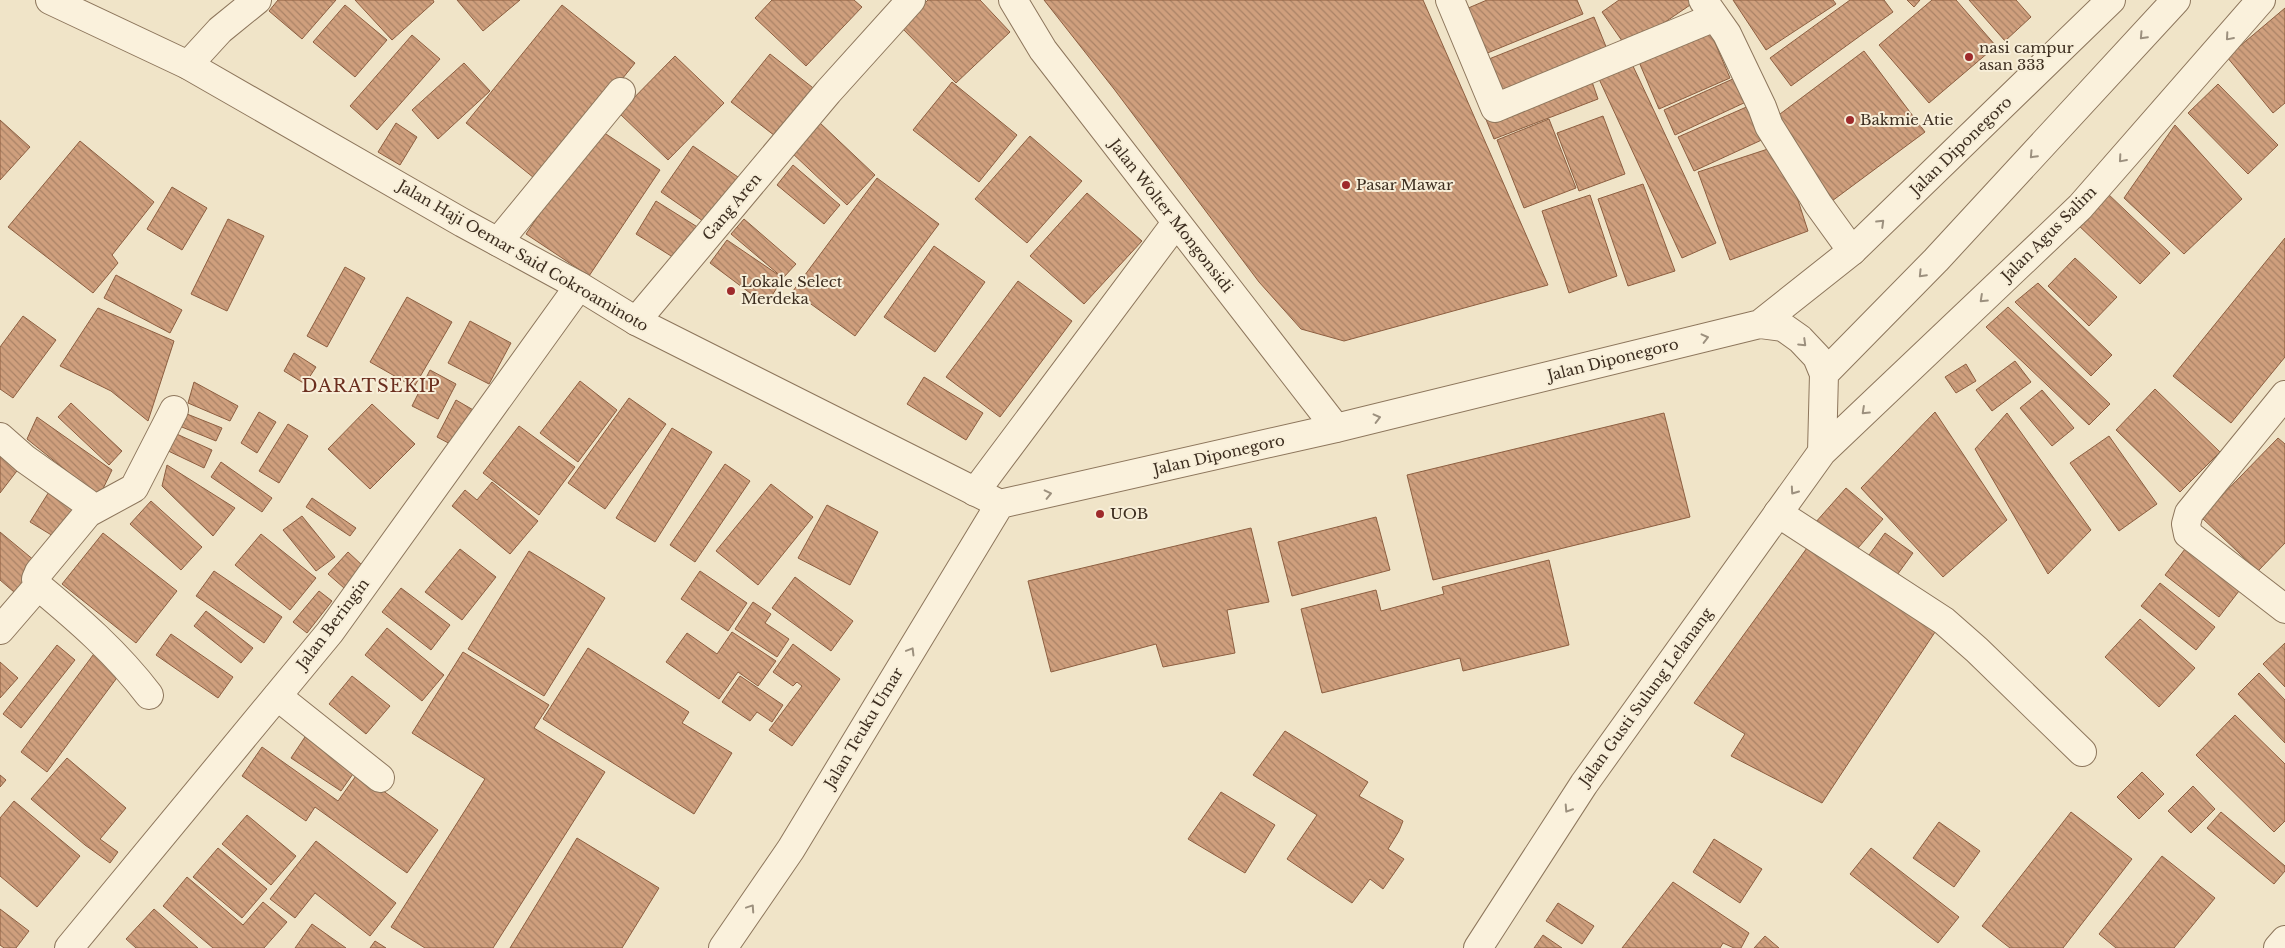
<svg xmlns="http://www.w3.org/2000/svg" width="2285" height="948" viewBox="0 0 2285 948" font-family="'Libre Baskerville',serif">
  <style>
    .building { fill: url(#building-back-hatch); stroke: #8d5f41 }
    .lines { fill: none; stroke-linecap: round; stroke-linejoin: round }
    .minor-casing { stroke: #8d765c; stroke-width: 30 }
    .tertiary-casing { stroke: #8d765c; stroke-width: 30 }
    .minor { stroke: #faf1dc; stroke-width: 28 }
    .tertiary { stroke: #faf1dc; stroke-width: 28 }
    .oneway { stroke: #9c907e }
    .poi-dot { fill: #9e2a2b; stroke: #f7eed8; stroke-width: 2 }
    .labels { text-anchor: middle; stroke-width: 4; stroke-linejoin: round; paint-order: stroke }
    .poi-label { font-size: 15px; fill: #3d2e20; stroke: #f7eed8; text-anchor: start }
    .street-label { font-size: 15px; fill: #3d2e20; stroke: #f7eed8 }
    .quarter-label { font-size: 18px; letter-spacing: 1px; fill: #6b2e1e; stroke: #f7eed8 }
  </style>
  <defs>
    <pattern id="building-back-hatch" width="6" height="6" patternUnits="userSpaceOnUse" patternTransform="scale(1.25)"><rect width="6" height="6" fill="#cf9f7d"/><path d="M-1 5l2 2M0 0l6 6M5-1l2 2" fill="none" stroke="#a98266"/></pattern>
  </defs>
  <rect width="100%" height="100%" fill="#f0e4c8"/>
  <path class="building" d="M278,0h58l-34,39 -33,-28z
    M355,0h78l1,2 -42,38z
    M457,0h63l-37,31z
    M772,0h82l8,7 -56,59 -51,-48z
    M928,0h52l30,32 -54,51 -56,-57z
    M1044,0h379l125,285 -204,56 -43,-12 -42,-47 -145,-193z
    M1487,0h90l6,14 -98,40 -19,-45z
    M1619,0h76l1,1 -69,47 -25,-36z
    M1733,0h100l3,4 -70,46z
    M1850,0h34l9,12 -102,74 -21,-28z
    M1907,0h13l-6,7z
    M1932,0h24l40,46 -67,57 -50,-58z
    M1969,0h47l15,17 -26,24z
    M345,5l42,35 -32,37 -42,-35z
    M562,5l73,58 -96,119 -73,-59z
    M2285,8v95l-12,10 -46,-56z
    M1594,17l15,37 -110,44 -15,-37z
    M1710,31l20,47 -71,31 -20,-47z
    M412,35l28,24 -63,71 -27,-24z
    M1864,51l61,81 -93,69 -60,-81z
    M770,54l47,37 -38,48 -48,-37z
    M675,56l49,47 -56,57 -49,-47z
    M464,63l26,28 -52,48 -26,-29z
    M1632,64l84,179 -34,15 -83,-179z
    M1590,76l8,23 -104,40 -9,-22z
    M1735,78l11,24 -71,33 -11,-25z
    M952,82l65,53 -38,47 -66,-52z
    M2218,84l60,61 -30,29 -60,-61z
    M1751,105l15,33 -72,33 -16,-34z
    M1603,116l22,58 -46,17 -22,-58z
    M1549,119l27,69 -52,20 -27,-68z
    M0,120l30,27 -30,33z
    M819,122l56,53 -28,30 -57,-54z
    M396,123l21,14 -17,28 -22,-13z
    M2175,125l67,74 -58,55 -60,-56z
    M597,128l63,42 -71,106 -63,-42z
    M1030,136l52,45 -55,62 -52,-44z
    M80,141l74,61 -42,53 6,8 -25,30 -85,-66z
    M1780,145l28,86 -78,29 -32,-88z
    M693,146l45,31 -32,46 -45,-31z
    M793,165l47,40 -16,19 -47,-39z
    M877,178l62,46 -84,112 -62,-45z
    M1643,184l32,87 -47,15 -30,-87z
    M172,187l35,21 -25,42 -35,-21z
    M2106,192l64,61 -30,31 -64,-61z
    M1087,193l55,48 -58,63 -54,-48z
    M1590,195l27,81 -48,17 -27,-82z
    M656,201l43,27 -20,33 -43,-27z
    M228,219l36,17 -37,75 -36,-17z
    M744,219l52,45 -13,14 -52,-44z
    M2285,238v119l-54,66 -58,-47z
    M727,240l56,38 -17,27 -56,-42z
    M934,246l51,36 -50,70 -51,-35z
    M2075,258l42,39 -28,29 -41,-40z
    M345,267l20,11 -38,69 -20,-11z
    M116,275l66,35 -12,23 -66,-35z
    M1018,281l54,40 -72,96 -54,-40z
    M2038,283l74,72 -21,21 -76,-74z
    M407,297l45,25 -38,65 -44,-25z
    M2008,307l102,97 -21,21 -103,-98z
    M98,308l76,33 -26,80 -37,-30 -51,-25z
    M23,316l33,24 -43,58 -13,-9v-42z
    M470,321l41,22 -22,41 -41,-21z
    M294,353l22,14 -11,17 -21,-13z
    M2015,361l16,21 -39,29 -16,-21z
    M1966,364l10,17 -20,12 -11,-16z
    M430,370l26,14 -18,35 -26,-13z
    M924,377l59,36 -17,27 -59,-36z
    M580,381l37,29 -39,52 -38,-29z
    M194,382l44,24 -8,15 -42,-18z
    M2155,389l65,63 -40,40 -64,-62z
    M2042,390l32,38 -22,18 -32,-38z
    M629,398l37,26 -61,85 -37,-26z
    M456,400l19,11 -19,36 -19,-10z
    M71,403l51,48 -13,14 -51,-48z
    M372,404l43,40 -45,45 -42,-40z
    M182,412l40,16 -6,13 -39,-16z
    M259,412l17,10 -19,31 -16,-10z
    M1935,412l72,108 -64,57 -82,-89z
    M1664,413l26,104 -257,63 -26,-105z
    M2007,413l84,117 -43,44 -73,-125z
    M37,417l75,53 -13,27 -72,-58z
    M288,424l20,12 -29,47 -20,-12z
    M519,426l56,41 -36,48 -56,-42z
    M672,428l40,24 -57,90 -39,-24z
    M170,431l42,19 -8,18 -42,-20z
    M2109,436l48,68 -38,27 -49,-68z
    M2278,438l7,6v99l-27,28 -57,-54z
    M0,446l23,17 -23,30z
    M221,462l51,36 -10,14 -51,-35z
    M725,464l25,17 -55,81 -25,-17z
    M167,465l68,43 -22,28 -51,-50z
    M492,482l46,39 -28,33 -58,-48 13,-16 12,10z
    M771,484l42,33 -55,68 -42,-34z
    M52,487l28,18 -22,34 -28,-17z
    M1846,488l37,31 -31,36 -37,-32z
    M312,498l44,30 -6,8 -44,-29z
    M151,501l51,46 -21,23 -51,-46z
    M827,505l51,27 -28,53 -52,-27z
    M302,516l33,41 -19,14 -33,-41z
    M1376,517l14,53 -98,26 -14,-54z
    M1251,528l18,74 -42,8 8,43 -72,14 -7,-23 -105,28 -23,-91z
    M0,532l41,34 -27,26 -14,-12z
    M103,533l74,58 -41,52 -74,-59z
    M1885,533l28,20 -21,29 -28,-20z
    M261,534l55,44 -26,32 -55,-45z
    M1807,548l134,75 -119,180 -91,-47 14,-22 -51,-31z
    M460,549l36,28 -34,43 -37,-28z
    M2185,549l54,42 -20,26 -54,-42z
    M529,551l76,47 -61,98 -76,-47z
    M348,552l15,14 -19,22 -16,-14z
    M1549,560l20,85 -106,26 -3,-13 -138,35 -21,-84 75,-19 5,21 63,-17 -2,-7z
    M214,571l68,46 -18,26 -68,-47z
    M700,571l47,32 -19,28 -47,-32z
    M795,577l58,44 -22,30 -59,-43z
    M2160,583l55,44 -19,23 -55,-44z
    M401,588l49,37 -19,25 -49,-38z
    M319,591l13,10 -25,32 -14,-11z
    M753,602l18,12 -6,9 24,16 -12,18 -42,-28z
    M206,611l47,37 -12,15 -47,-37z
    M2140,619l55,49 -36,39 -54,-50z
    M387,628l57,47 -22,26 -57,-46z
    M732,632l44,29 -18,25 -20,-14 -19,27 -53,-37 21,-29 30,21z
    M171,634l62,43 -15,21 -62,-43z
    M2285,643v44l-22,-23z
    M793,644l47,35 -48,67 -23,-16 33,-44 -5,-4 -4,4 -20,-14z
    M57,645l18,15 -54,68 -18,-14z
    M588,648l101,64 -7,11 50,30 -38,61 -151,-95z
    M96,651l26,20 -75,101 -26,-20z
    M463,652l86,53 -15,23 71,44 -112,176h-68l-34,-21 94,-148 -73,-46z
    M0,662l18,16 -18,20z
    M2259,673l26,27v43l-47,-49z
    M352,676l38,30 -24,28 -37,-30z
    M740,676l43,29 -11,17 -15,-10 -7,9 -28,-19z
    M2235,715l50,49v57l-11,11 -78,-77z
    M1285,731l83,51 -9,14 44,25 -4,10 -11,18 16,10 -21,30 -13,-10 -18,24 -65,-44 30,-44 -64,-40z
    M305,737l50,34 -14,20 -50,-33z
    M262,747l76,54 20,-28 80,57 -31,43 -92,-66 -9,14 -64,-45z
    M67,758l59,50 -26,31 18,13 -8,11 -25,-18 -54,-46z
    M2142,772l22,22 -25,25 -22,-22z
    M0,775l6,5 -6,7z
    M2193,786l22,23 -24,24 -23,-22z
    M1221,792l54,33 -30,48 -57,-34z
    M14,801l66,55 -43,51 -37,-31v-58z
    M2071,812l61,47 -69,89h-53l-28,-22z
    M2221,812l64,54v5l-11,13 -67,-56z
    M247,815l49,41 -25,29 -49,-41z
    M1939,822l41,29 -26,36 -41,-29z
    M577,838l82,50 -37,60h-112z
    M1714,839l48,30 -22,34 -47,-31z
    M316,841l80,62 -26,33 -55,-43 -20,25 -25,-19z
    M218,848l49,41 -25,29 -49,-41z
    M1871,848l88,69 -21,26 -88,-69z
    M2162,856l53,42 -41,50h-58l-17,-14z
    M187,877l56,48 20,-23 24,20 -23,26h-51l-50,-42z
    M1673,882l76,51 -8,15h-7l-11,-5 -3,5h-98z
    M1558,903l36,23 -12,18 -36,-23z
    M0,909l29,22 -13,17h-12l-4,-3z
    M154,909l44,39h-62l-10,-9z
    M312,924l34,24h-51z
    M1543,935l19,13h-28z
    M1765,936l14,12h-25z
    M375,941l11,7h-16z"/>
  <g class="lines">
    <defs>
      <path id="minor" d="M1013,0l30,50 293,378
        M1450,0l45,108 220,-91
        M1703,0l24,34 35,73 7,19 49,78 34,47
        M188,65l32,-35 37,-30
        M498,242l123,-150
        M636,321l192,-229 83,-92
        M2285,395l-96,118 -3,11 2,10 97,75
        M0,437l25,22 62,44 1,10 -49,59 -3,7 2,7c41,34 79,67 111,109
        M975,492l201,-269
        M88,513l46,-25 40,-78
        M1778,513l166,108 33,29 105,102
        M0,630l38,-44
        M277,696l103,82
        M69,948l261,-316 249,-346
        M2278,948l7,-8"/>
      <path id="tertiary" d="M50,0l138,65 275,158 116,63 57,35 364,183
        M1760,324l23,3 17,12 17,18 7,17 -2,78
        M1824,374l112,-114 240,-260
        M1000,504l336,-76 424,-104 92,-73 259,-251
        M723,948l68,-99 209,-345
        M1478,948l106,-164 238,-332 258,-245 181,-207"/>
    </defs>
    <use href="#minor" class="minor-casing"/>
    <use href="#tertiary" class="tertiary-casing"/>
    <use href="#minor" class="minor"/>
    <use href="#tertiary" class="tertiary"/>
  </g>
  <defs><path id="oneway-chevron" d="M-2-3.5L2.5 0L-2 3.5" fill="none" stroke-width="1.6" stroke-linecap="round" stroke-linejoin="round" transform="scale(1.25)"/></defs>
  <g class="oneway">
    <use href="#oneway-chevron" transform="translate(2143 36) rotate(133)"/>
    <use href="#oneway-chevron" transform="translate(2229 37) rotate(131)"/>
    <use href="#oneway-chevron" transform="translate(2033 155) rotate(133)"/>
    <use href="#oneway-chevron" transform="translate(2122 159) rotate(131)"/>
    <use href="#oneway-chevron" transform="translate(1881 223) rotate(-44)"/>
    <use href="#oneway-chevron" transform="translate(1922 274) rotate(134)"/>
    <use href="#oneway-chevron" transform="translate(1983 299) rotate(137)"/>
    <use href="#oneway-chevron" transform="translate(1705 338) rotate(-14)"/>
    <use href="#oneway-chevron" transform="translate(1803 343) rotate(44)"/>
    <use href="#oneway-chevron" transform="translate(1865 411) rotate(137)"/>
    <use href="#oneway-chevron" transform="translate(1377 418) rotate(-14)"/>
    <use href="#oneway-chevron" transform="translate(1794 491) rotate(125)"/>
    <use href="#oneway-chevron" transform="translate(1048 494) rotate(-13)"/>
    <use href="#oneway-chevron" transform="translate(911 651) rotate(-59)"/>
    <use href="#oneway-chevron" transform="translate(1568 809) rotate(123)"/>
    <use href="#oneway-chevron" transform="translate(751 908) rotate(-56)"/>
  </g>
  <g class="poi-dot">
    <circle cx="1969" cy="57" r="5"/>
    <circle cx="1850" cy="120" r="5"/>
    <circle cx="1346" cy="185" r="5"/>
    <circle cx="731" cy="291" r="5"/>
    <circle cx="1100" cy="514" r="5"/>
  </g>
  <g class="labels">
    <g class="poi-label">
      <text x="1979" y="53">nasi campur<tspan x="1979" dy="17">asan 333</tspan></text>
      <text x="1860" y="125">Bakmie Atie</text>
      <text x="1356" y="190">Pasar Mawar</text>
      <text x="741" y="287">Lokale Select<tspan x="741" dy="17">Merdeka</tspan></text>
      <text x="1110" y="519">UOB</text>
    </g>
    <g class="street-label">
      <text transform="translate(1961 146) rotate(-44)" y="5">Jalan Diponegoro</text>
      <text transform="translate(732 207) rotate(-50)" y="5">Gang Aren</text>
      <text transform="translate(1171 216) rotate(52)" y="5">Jalan Wolter Mongonsidi</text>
      <text transform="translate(2049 234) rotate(-45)" y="5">Jalan Agus Salim</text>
      <text transform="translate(523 256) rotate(30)" y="5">Jalan Haji Oemar Said Cokroaminoto</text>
      <text transform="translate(1613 360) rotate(-14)" y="5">Jalan Diponegoro</text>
      <text transform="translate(1219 455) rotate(-13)" y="5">Jalan Diponegoro</text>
      <text transform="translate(333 624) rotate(-53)" y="5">Jalan Beringin</text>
      <text transform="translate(1646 697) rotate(-54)" y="5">Jalan Gusti Sulung Lelanang</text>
      <text transform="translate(864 728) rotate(-59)" y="5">Jalan Teuku Umar</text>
    </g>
    <g class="quarter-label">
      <text x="371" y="392">DARATSEKIP</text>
    </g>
  </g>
</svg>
